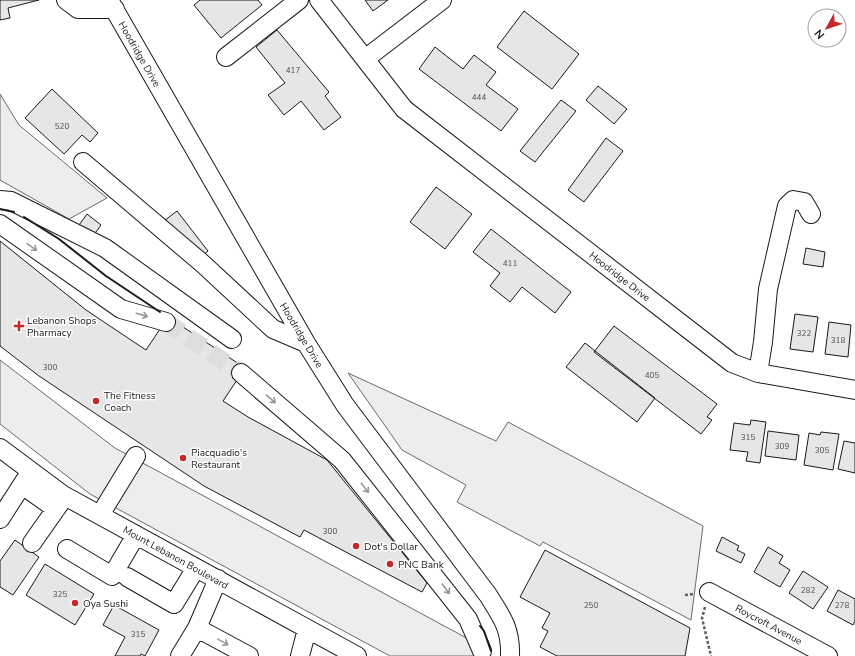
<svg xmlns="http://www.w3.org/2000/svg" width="855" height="656" viewBox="0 0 855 656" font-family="'Nunito Sans',sans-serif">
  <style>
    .built { fill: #ededed; stroke: #6a6a6a }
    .building { fill: #e6e6e6; stroke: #1a1a1a }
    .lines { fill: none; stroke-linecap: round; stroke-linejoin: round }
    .minor-tunnel { stroke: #ddd; stroke-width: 18; stroke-dasharray: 18 9; stroke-linecap: butt }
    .minor-casing { stroke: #1a1a1a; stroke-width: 20 }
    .path { stroke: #5f5f5f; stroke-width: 2.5; stroke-dasharray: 3 2; stroke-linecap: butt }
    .minor { stroke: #fff; stroke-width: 18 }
    .wall { stroke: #1a1a1a; stroke-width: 2 }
    .oneway { stroke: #989898 }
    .poi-dot { fill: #c62828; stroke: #fff; stroke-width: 1.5 }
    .labels { text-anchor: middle; stroke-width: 3; stroke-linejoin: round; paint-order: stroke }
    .number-label { font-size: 8px; fill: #4d4d4d }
    .street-label { font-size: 10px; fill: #1a1a1a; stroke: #fff }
    .poi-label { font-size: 10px; fill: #1a1a1a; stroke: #fff; text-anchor: start }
  </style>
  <rect width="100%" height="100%" fill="#fff"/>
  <path class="built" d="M0,94l19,31 88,73 -38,21 -69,-39z
    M0,360l115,88 370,200 -3,8h-92l-300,-162 -90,-70z
    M348,373l148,68 12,-19 195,104 -12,94 -148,-78 -3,4 -83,-44 9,-17 -64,-35z"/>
  <path class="building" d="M0,0h39l-31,8 2,10 -10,2z
    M200,0h58l4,5 -41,33 -27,-33z
    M365,0h23l-15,11z
    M524,11l55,43 -27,35 -55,-42z
    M277,30l52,62 -4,4 16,21 -17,13 -23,-29 -17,14 -16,-20 17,-12 -29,-36z
    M435,47l28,22 11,-14 22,17 -10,13 32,24 -17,22 -82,-62z
    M598,86l29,23 -13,15 -28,-24z
    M52,89l46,44 -8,9 -8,-7 -18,19 -39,-36z
    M561,100l15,11 -41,51 -15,-11z
    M606,138l17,13 -39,51 -16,-12z
    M436,187l36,27 -27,35 -35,-27z
    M177,211l31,40 -7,6 -37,-36z
    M87,214l14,11 -8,11 -14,-11z
    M491,229l80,63 -16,21 -33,-26 -12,15 -20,-16 10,-13 -27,-21z
    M0,241l86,69 60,40 22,-33 77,51 -22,33 25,16 79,43 100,123 -5,9 -118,-62 -4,7 -96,-51 -165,-110 -39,-30z
    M806,248l19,4 -2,15 -20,-3z
    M795,314l23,3 -5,35 -23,-3z
    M829,322l22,3 -3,32 -23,-3z
    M614,326l103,78 -10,13 5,3 -11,14 -107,-82z
    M585,343l70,55 -18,24 -71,-55z
    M751,420l15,2 -6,41 -14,-2 2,-9 -18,-2 4,-27 16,2z
    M768,431l31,4 -3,25 -31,-4z
    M821,432l18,2 -6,36 -29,-5 5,-32 11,2z
    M844,441l11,2v30l-17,-4z
    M722,537l17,9 -2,4 8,4 -4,9 -25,-12z
    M15,540l24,17 -26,38 -13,-8v-26z
    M768,547l15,9 -4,7 11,7 -10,17 -26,-15z
    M545,550l145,78 -5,28h-128l-17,-9 8,-16 -6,-3 8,-15 -30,-16z
    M45,564l49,30 -19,31 -49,-30z
    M803,571l25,16 -15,22 -24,-16z
    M838,590l17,9v22l-2,4 -26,-14z
    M114,605l45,25 -14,26 -4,-2 -1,2h-25l10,-19 -22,-12z"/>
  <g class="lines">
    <path class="minor-tunnel" d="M166,322l75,51"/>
    <defs>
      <path id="minor" d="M66,0l12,9h37
        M109,0l197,343 39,62 143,190c14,22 23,34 22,61
        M319,0l85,109 328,254 26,10 97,17
        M226,57l73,-57
        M365,59l77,-59
        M83,162l120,102 70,65 33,14
        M0,200l11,1 94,47 127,91
        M0,224l121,85 45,13
        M241,373l101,87 126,159 14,32
        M758,373l5,-31 5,-53 19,-83 6,-6 11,2 7,12
        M0,448l63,47 294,161
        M22,485l34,24
        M100,515l36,-59
        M0,519l31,-48
        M32,543l33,-47
        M67,549l45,27 24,-41
        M127,577l47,27 22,-36
        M709,592l119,64
        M197,628l52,28
        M180,656l17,-28 21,-49
        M300,656l7,-27"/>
    </defs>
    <use href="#minor" class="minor-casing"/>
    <path class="path" d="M685,595l9,-1
      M705,607l-3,11 9,38"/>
    <use href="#minor" class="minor"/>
    <path class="wall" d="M0,209l14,3
      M24,217l35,22 47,37 54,36
      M480,626l4,5 7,20"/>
  </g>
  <defs><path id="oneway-shaft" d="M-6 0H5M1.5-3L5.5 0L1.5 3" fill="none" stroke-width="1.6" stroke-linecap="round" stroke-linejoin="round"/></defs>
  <g class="oneway">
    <use href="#oneway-shaft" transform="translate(32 247) rotate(35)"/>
    <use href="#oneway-shaft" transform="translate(142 315) rotate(16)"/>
    <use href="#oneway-shaft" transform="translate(271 399) rotate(41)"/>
    <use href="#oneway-shaft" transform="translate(365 488) rotate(51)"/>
    <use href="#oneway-shaft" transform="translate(446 589) rotate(53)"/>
    <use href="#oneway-shaft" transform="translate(223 642) rotate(29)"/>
  </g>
  <g class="poi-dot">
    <path d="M17 320h4v4h4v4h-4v4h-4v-4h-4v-4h4z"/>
    <circle cx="96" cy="401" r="4"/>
    <circle cx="183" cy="458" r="4"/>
    <circle cx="356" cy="546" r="4"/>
    <circle cx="390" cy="564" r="4"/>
    <circle cx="75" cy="603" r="4"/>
  </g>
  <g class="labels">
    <g class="number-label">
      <text x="293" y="73">417</text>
      <text x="479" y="100">444</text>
      <text x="62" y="129">520</text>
      <text x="510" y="266">411</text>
      <text x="804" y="336">322</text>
      <text x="838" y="343">318</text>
      <text x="50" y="370">300</text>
      <text x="652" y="378">405</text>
      <text x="748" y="440">315</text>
      <text x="782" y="449">309</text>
      <text x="822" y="453">305</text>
      <text x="330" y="534">300</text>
      <text x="808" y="593">282</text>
      <text x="60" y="597">325</text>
      <text x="591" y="608">250</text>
      <text x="842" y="608">278</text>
      <text x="138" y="637">315</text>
    </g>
    <g class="street-label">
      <text transform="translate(140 54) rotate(60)" y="4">Hoodridge Drive</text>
      <text transform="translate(620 276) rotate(38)" y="4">Hoodridge Drive</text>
      <text transform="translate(302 335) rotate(59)" y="4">Hoodridge Drive</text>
      <text transform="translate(176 557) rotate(29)" y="4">Mount Lebanon Boulevard</text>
      <text transform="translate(769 624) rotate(28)" y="4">Roycroft Avenue</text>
    </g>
    <g class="poi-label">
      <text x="27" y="324">Lebanon Shops<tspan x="27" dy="12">Pharmacy</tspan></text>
      <text x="104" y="399">The Fitness<tspan x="104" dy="12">Coach</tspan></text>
      <text x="191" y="456">Piacquadio's<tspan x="191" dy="12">Restaurant</tspan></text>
      <text x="364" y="550">Dot's Dollar</text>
      <text x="398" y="568">PNC Bank</text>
      <text x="83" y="607">Oya Sushi</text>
    </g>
  </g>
  <g transform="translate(827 28) rotate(230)"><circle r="19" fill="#ffffff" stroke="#a3a3a3"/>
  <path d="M0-3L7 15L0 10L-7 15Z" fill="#c62828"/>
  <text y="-6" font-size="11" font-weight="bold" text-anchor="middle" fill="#1a1a1a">N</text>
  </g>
</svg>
